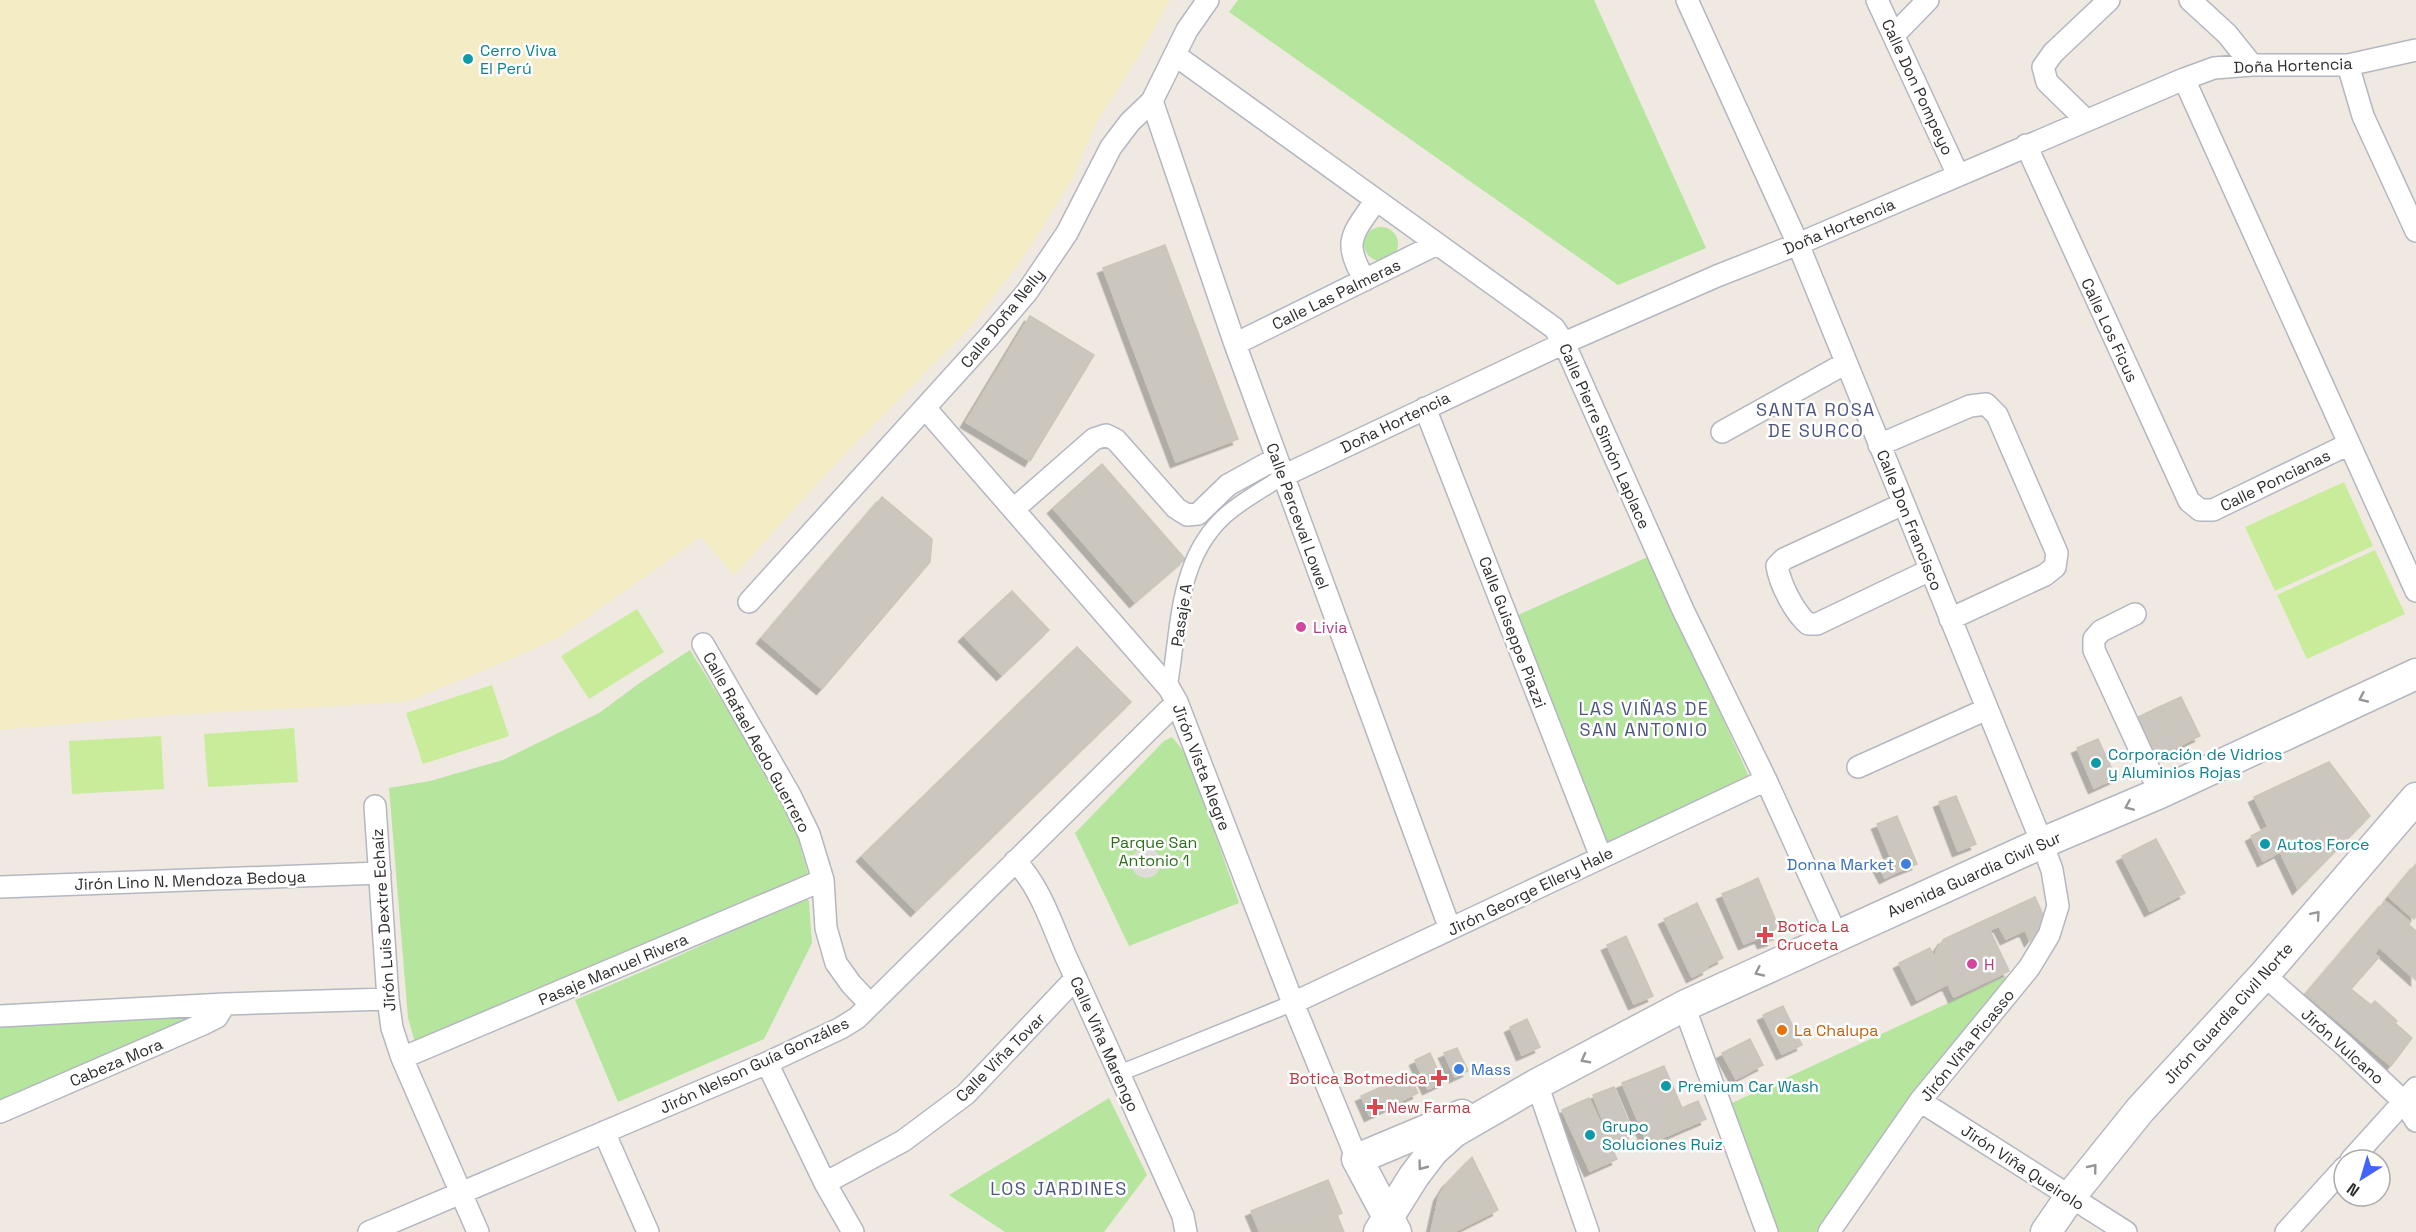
<svg xmlns="http://www.w3.org/2000/svg" width="2416" height="1232" viewBox="0 0 2416 1232" font-family="'Space Grotesk',sans-serif">
  <style>
    .green { fill: #b6e59e }
    .sand { fill: #f3ecc5 }
    .pitch { fill: #c9ec9a }
    .plaza { fill: #dfdcd8 }
    .building { fill: #cbc7bf; stroke: #cbc5ba; stroke-width: 1.5; filter: url(#shadow) }
    .lines { fill: none; stroke-linecap: round; stroke-linejoin: round }
    .pedestrian-casing { stroke: #b4b7c1; stroke-width: 18 }
    .minor-casing { stroke: #b4b7c1; stroke-width: 24 }
    .secondary-casing { stroke: #b4b7c1; stroke-width: 33 }
    .pedestrian { stroke: #fff; stroke-width: 15 }
    .minor { stroke: #fff; stroke-width: 21 }
    .secondary { stroke: #fff; stroke-width: 30 }
    .oneway { stroke: #969696 }
    .culture-dot { fill: #0f9aa8; stroke: #fff; stroke-width: 2 }
    .hotel-dot { fill: #d1479c; stroke: #fff; stroke-width: 2 }
    .shop-dot { fill: #3f7fe0; stroke: #fff; stroke-width: 2 }
    .health-dot { fill: #e0444e; stroke: #fff; stroke-width: 2 }
    .food-dot { fill: #e8710a; stroke: #fff; stroke-width: 2 }
    .labels { text-anchor: middle; stroke-width: 5; stroke-linejoin: round; paint-order: stroke }
    .culture-label { font-size: 16px; fill: #0d838f; stroke: #fff; text-anchor: start }
    .street-label { font-size: 16px; fill: #2e2e2e; stroke: #fff }
    .hotel-label { font-size: 16px; fill: #b23c85; stroke: #fff; text-anchor: start }
    .park-label { font-size: 16px; fill: #2c6e1b; stroke: #fff }
    .shop-label { font-size: 16px; fill: #366cbe; stroke: #fff; text-anchor: end }
    .health-label { font-size: 16px; fill: #be3a42; stroke: #fff; text-anchor: start }
    .food-label { font-size: 16px; fill: #c56008; stroke: #fff; text-anchor: start }
    .neighbourhood-label { font-size: 18px; letter-spacing: 1.5px; fill: #4d5680; stroke: #fff }
  </style>
  <defs>
    <filter id="shadow"><feDropShadow dx="-5.5" dy="5.5" stdDeviation="0" flood-color="#0004"/></filter>
  </defs>
  <rect width="100%" height="100%" fill="#efe9e1"/>
  <path class="green" d="M1238,0h356l112,248 -88,37 -389,-273z
    M1364 244a17 17 0 1 1 34 0a17 17 0 1 1-34 0Z
    M1650,556l100,223 -147,66 -85,-230z
    M690,650l78,125 30,63 12,43 -394,165 -8,-28 -19,-230 41,-7 73,-21 96,-47 42,-31z
    M1172,737l17,21 50,145 -110,43 -54,-113 89,-92z
    M805,898l4,3 3,42 -48,96 -146,63 -43,-102 83,-35z
    M2009,975l-106,134 -86,123h-39l-46,-129z
    M213,1009l-213,100v-85z
    M1109,1098l38,77 -43,57h-99l-56,-37z"/>
  <path class="sand" d="M0,0h1170l-30,54 -45,71 -22,53 -49,78 -53,70 -130,132 -107,117 -33,-38 -143,101 -68,30 -84,34 -236,13 -170,15z"/>
  <path class="pitch" d="M2344,482l29,64 -98,45 -30,-64z
    M2375,550l30,64 -98,45 -30,-64z
    M637,609l27,43 -75,47 -28,-43z
    M492,685l17,51 -86,28 -17,-51z
    M294,728l4,54 -90,5 -4,-53z
    M161,736l3,53 -92,5 -3,-53z"/>
  <path class="plaza" d="M1131 863a15 15 0 1 1 30 0a15 15 0 1 1-30 0Z"/>
  <path class="building" d="M1165,245l73,194 -62,23 -73,-194z
    M1030,316l64,39 -64,106 -64,-39z
    M1102,464l83,95 -50,43 -82,-94z
    M882,497l50,42 -2,23 -108,127 -60,-51z
    M1012,591l37,39 -47,45 -38,-39z
    M1077,647l54,55 -215,209 -54,-55z
    M2181,697l19,39 -19,9 -20,-39z
    M2161,706l20,39 -26,13 -19,-40z
    M2098,739l18,39 -22,10 -17,-40z
    M2329,762l41,54 -72,73 -44,-92z
    M1956,796l20,48 -18,7 -19,-49z
    M1897,816l20,48 -20,8 -20,-48z
    M2268,827l12,25 -17,9 -12,-25z
    M2156,839l29,54 -35,18 -28,-55z
    M1891,857l6,15 -12,6 -8,-15z
    M2416,864v52l-2,3 -25,-22z
    M1758,878l21,50 -10,4 4,8 -10,3 -24,-56z
    M1739,887l22,50 -17,7 -22,-50z
    M2035,897l8,18v8l-13,18 -5,-11 -19,9 -7,-13 -9,4 -5,-10z
    M2385,901l25,21 -2,2 8,7v49l-37,-33 -5,7 5,3 -28,32 20,16 4,-4 22,20 -2,2 17,15 -21,28 -85,-72z
    M1697,903l26,55 -16,8 -26,-55z
    M1681,911l27,58 -16,8 -28,-58z
    M1985,920l24,51 -55,26 -19,-40 2,-8 7,-10z
    M1626,936l27,60 -19,8 -27,-59z
    M1930,948l18,36 -31,16 -18,-37z
    M1783,1006l19,39 -20,9 -19,-39z
    M1527,1019l13,28 -18,8 -12,-28z
    M1750,1039l13,26 -27,14 -14,-26z
    M1457,1048l11,23 -13,6 -11,-24z
    M1430,1053l13,29 -15,7 -13,-29z
    M1664,1066l18,42 16,-7 8,18 -28,12 -26,-60z
    M1652,1071l26,60 -30,13 -26,-61z
    M1408,1074l10,19 -15,7 -9,-19z
    M1394,1081l9,19 -33,16 -9,-20z
    M1614,1087l20,48 -22,8 -19,-48z
    M1589,1098l28,61 -27,12 -28,-61z
    M1472,1157l26,53 -16,8 -23,-47z
    M1459,1171l23,47 -28,14h-23l8,-36 9,-14z
    M1328,1180l14,33 -46,19h-36l-9,-21z
    M1337,1215l7,17h-48z"/>
  <g class="lines">
    <defs>
      <path id="pedestrian" d="M1169,688c11,-63 7,-136 64,-179 16,-12 34,-22 50,-33
        M1118,1074l175,-71"/>
      <path id="minor" d="M1687,0l111,244 244,599 10,27 6,36 -9,29 -20,33 -109,133 -91,131
        M1877,0l81,175
        M2190,0l37,34 25,31
        M1894,35l34,-35
        M1175,55l379,273 10,15 119,267 83,170 71,156
        M2348,65l15,51 53,115
        M2184,79l232,512
        M1152,101l83,243 215,585
        M2086,120l-39,-38 -4,-15 10,-14 56,-53
        M2026,145l163,356 11,9h13l136,-66
        M1365,280c-24,-39 -12,-46 11,-80
        M1235,344l202,-100
        M925,408l244,280 8,14 116,301 64,156
        M1425,408l176,449
        M1722,432l124,-69
        M1879,445l91,-39 16,-2 11,11 60,138 -2,14 -10,8 -95,44
        M1283,476l281,-133 153,-67 81,-32 386,-165 30,-11 38,-3h96l68,-15
        M1903,504l-119,55 -7,7c3,18 17,46 31,58h9l113,-54
        M1014,509l80,-70 12,-4 10,5 60,68 11,7 11,-1 30,-29 49,-27
        M749,602l239,-264 39,-46 40,-59 44,-86 19,-25 22,-21 35,-71 21,-30
        M2135,614l-34,17 -7,8v11l66,143
        M703,644l87,151 19,39 14,46 3,48 10,35 15,21 19,20
        M1858,767l129,-58
        M375,806l13,193 4,29 10,30 76,174
        M1015,861c25,25 37,64 51,96 40,86 78,173 117,259l3,16
        M0,887l380,-14
        M2264,975l81,71 59,56 12,19
        M1293,1003l473,-223
        M1684,1006l83,226
        M0,1016l225,-12 163,-5
        M402,1058l421,-178
        M767,1063l58,120 28,49
        M1537,1084l51,148
        M1920,1101l206,131
        M0,1112l203,-88 14,-7 8,-13
        M604,1132l44,100
        M2351,1160l65,-72
        M825,1183l78,-42 63,-47 110,-116
        M369,1232l398,-169 74,-35 16,-10 320,-316
        M2286,1232l58,-64"/>
      <path id="secondary" d="M1379,1232l35,-56 19,-25 21,-19 83,-48 147,-78 358,-163 118,-50 256,-119
        M1396,1232l-39,-73 105,-44
        M2046,1232l24,-35 70,-87 124,-135 152,-177"/>
    </defs>
    <use href="#pedestrian" class="pedestrian-casing"/>
    <use href="#minor" class="minor-casing"/>
    <use href="#secondary" class="secondary-casing"/>
    <use href="#pedestrian" class="pedestrian"/>
    <use href="#minor" class="minor"/>
    <use href="#secondary" class="secondary"/>
  </g>
  <defs><path id="oneway-chevron" d="M-2-3.5L2.5 0L-2 3.5" fill="none" stroke-width="1.6" stroke-linecap="round" stroke-linejoin="round" transform="scale(1.5)"/></defs>
  <g class="oneway">
    <use href="#oneway-chevron" transform="translate(2363 698) rotate(155)"/>
    <use href="#oneway-chevron" transform="translate(2129 806) rotate(157)"/>
    <use href="#oneway-chevron" transform="translate(2316 915) rotate(-49)"/>
    <use href="#oneway-chevron" transform="translate(1759 972) rotate(155)"/>
    <use href="#oneway-chevron" transform="translate(1585 1059) rotate(152)"/>
    <use href="#oneway-chevron" transform="translate(1422 1166) rotate(127)"/>
    <use href="#oneway-chevron" transform="translate(2093 1168) rotate(-51)"/>
  </g>
  <g class="culture-dot">
    <circle cx="468" cy="59" r="6"/>
    <circle cx="2096" cy="763" r="6"/>
    <circle cx="2265" cy="844" r="6"/>
    <circle cx="1666" cy="1086" r="6"/>
    <circle cx="1590" cy="1135" r="6"/>
  </g>
  <g class="hotel-dot">
    <circle cx="1301" cy="627" r="6"/>
    <circle cx="1972" cy="964" r="6"/>
  </g>
  <g class="shop-dot">
    <circle cx="1906" cy="864" r="6"/>
    <circle cx="1459" cy="1069" r="6"/>
  </g>
  <g class="health-dot">
    <path d="M1762 926h6v6h6v6h-6v6h-6v-6h-6v-6h6z"/>
    <path d="M1436 1069h6v6h6v6h-6v6h-6v-6h-6v-6h6z"/>
    <path d="M1372 1098h6v6h6v6h-6v6h-6v-6h-6v-6h6z"/>
  </g>
  <circle class="food-dot" cx="1782" cy="1030" r="6"/>
  <g class="labels">
    <g class="culture-label">
      <text x="480" y="56">Cerro Viva<tspan x="480" dy="18">El Perú</tspan></text>
      <text x="2108" y="760">Corporación de Vidrios<tspan x="2108" dy="18">y Aluminios Rojas</tspan></text>
      <text x="2277" y="850">Autos Force</text>
      <text x="1678" y="1092">Premium Car Wash</text>
      <text x="1602" y="1132">Grupo<tspan x="1602" dy="18">Soluciones Ruiz</tspan></text>
    </g>
    <g class="street-label">
      <text transform="translate(2293 65) rotate(-2)" y="6">Doña Hortencia</text>
      <text transform="translate(1918 87) rotate(65)" y="6">Calle Don Pompeyo</text>
      <text transform="translate(1839 226) rotate(-23)" y="6">Doña Hortencia</text>
      <text transform="translate(1336 294) rotate(-26)" y="6">Calle Las Palmeras</text>
      <text transform="translate(1002 318) rotate(-51)" y="6">Calle Doña Nelly</text>
      <text transform="translate(2110 330) rotate(65)" y="6">Calle Los Ficus</text>
      <text transform="translate(1395 422) rotate(-26)" y="6">Doña Hortencia</text>
      <text transform="translate(1605 436) rotate(66)" y="6">Calle Pierre Simón Laplace</text>
      <text transform="translate(2275 480) rotate(-26)" y="6">Calle Poncianas</text>
      <text transform="translate(1298 516) rotate(70)" y="6">Calle Perceval Lowel</text>
      <text transform="translate(1910 520) rotate(68)" y="6">Calle Don Francisco</text>
      <text transform="translate(1181 615) rotate(-81)" y="6">Pasaje A</text>
      <text transform="translate(1513 632) rotate(69)" y="6">Calle Guiseppe Piazzi</text>
      <text transform="translate(757 742) rotate(61)" y="6">Calle Rafael Aedo Guerrero</text>
      <text transform="translate(1202 767) rotate(69)" y="6">Jirón Vista Alegre</text>
      <text transform="translate(1974 874) rotate(-24)" y="6">Avenida Guardia Civil Sur</text>
      <text transform="translate(190 880) rotate(-2)" y="6">Jirón Lino N. Mendoza Bedoya</text>
      <text transform="translate(1530 891) rotate(-26)" y="6">Jirón George Ellery Hale</text>
      <text transform="translate(383 920) rotate(-94)" y="6">Jirón Luis Dextre Echaíz</text>
      <text transform="translate(613 969) rotate(-23)" y="6">Pasaje Manuel Rivera</text>
      <text transform="translate(2228 1013) rotate(-48)" y="6">Jirón Guardia Civil Norte</text>
      <text transform="translate(1105 1044) rotate(66)" y="6">Calle Viña Marengo</text>
      <text transform="translate(1967 1045) rotate(-51)" y="6">Jirón Viña Picasso</text>
      <text transform="translate(2343 1046) rotate(42)" y="6">Jirón Vulcano</text>
      <text transform="translate(1000 1057) rotate(-45)" y="6">Calle Viña Tovar</text>
      <text transform="translate(116 1062) rotate(-23)" y="6">Cabeza Mora</text>
      <text transform="translate(754 1065) rotate(-25)" y="6">Jirón Nelson Guía Gonzáles</text>
      <text transform="translate(2023 1167) rotate(33)" y="6">Jirón Viña Queirolo</text>
    </g>
    <g class="hotel-label">
      <text x="1313" y="633">Livia</text>
      <text x="1984" y="970">H</text>
    </g>
    <g class="park-label">
      <text x="1154" y="848">Parque San<tspan x="1154" dy="18">Antonio 1</tspan></text>
    </g>
    <g class="shop-label">
      <text x="1894" y="870">Donna Market</text>
      <text x="1471" y="1075" text-anchor="start">Mass</text>
    </g>
    <g class="health-label">
      <text x="1777" y="932">Botica La<tspan x="1777" dy="18">Cruceta</tspan></text>
      <text x="1427" y="1084" text-anchor="end">Botica Botmedica</text>
      <text x="1387" y="1113">New Farma</text>
    </g>
    <g class="food-label">
      <text x="1794" y="1036">La Chalupa</text>
    </g>
    <g class="neighbourhood-label">
      <text x="1816" y="416">SANTA ROSA<tspan x="1816" dy="21">DE SURCO</tspan></text>
      <text x="1644" y="715">LAS VIÑAS DE<tspan x="1644" dy="21">SAN ANTONIO</tspan></text>
      <text x="1059" y="1195">LOS JARDINES</text>
    </g>
  </g>
  <g transform="translate(2362 1178) rotate(217)"><circle r="28" fill="#ffffff" stroke="#ababab" stroke-width="1.5"/>
  <path d="M0-4.5L10 22L0 15L-10 22Z" fill="#4264fb"/>
  <text y="-9" font-size="16" font-weight="bold" text-anchor="middle" fill="#2e2e2e">N</text>
  </g>
</svg>
